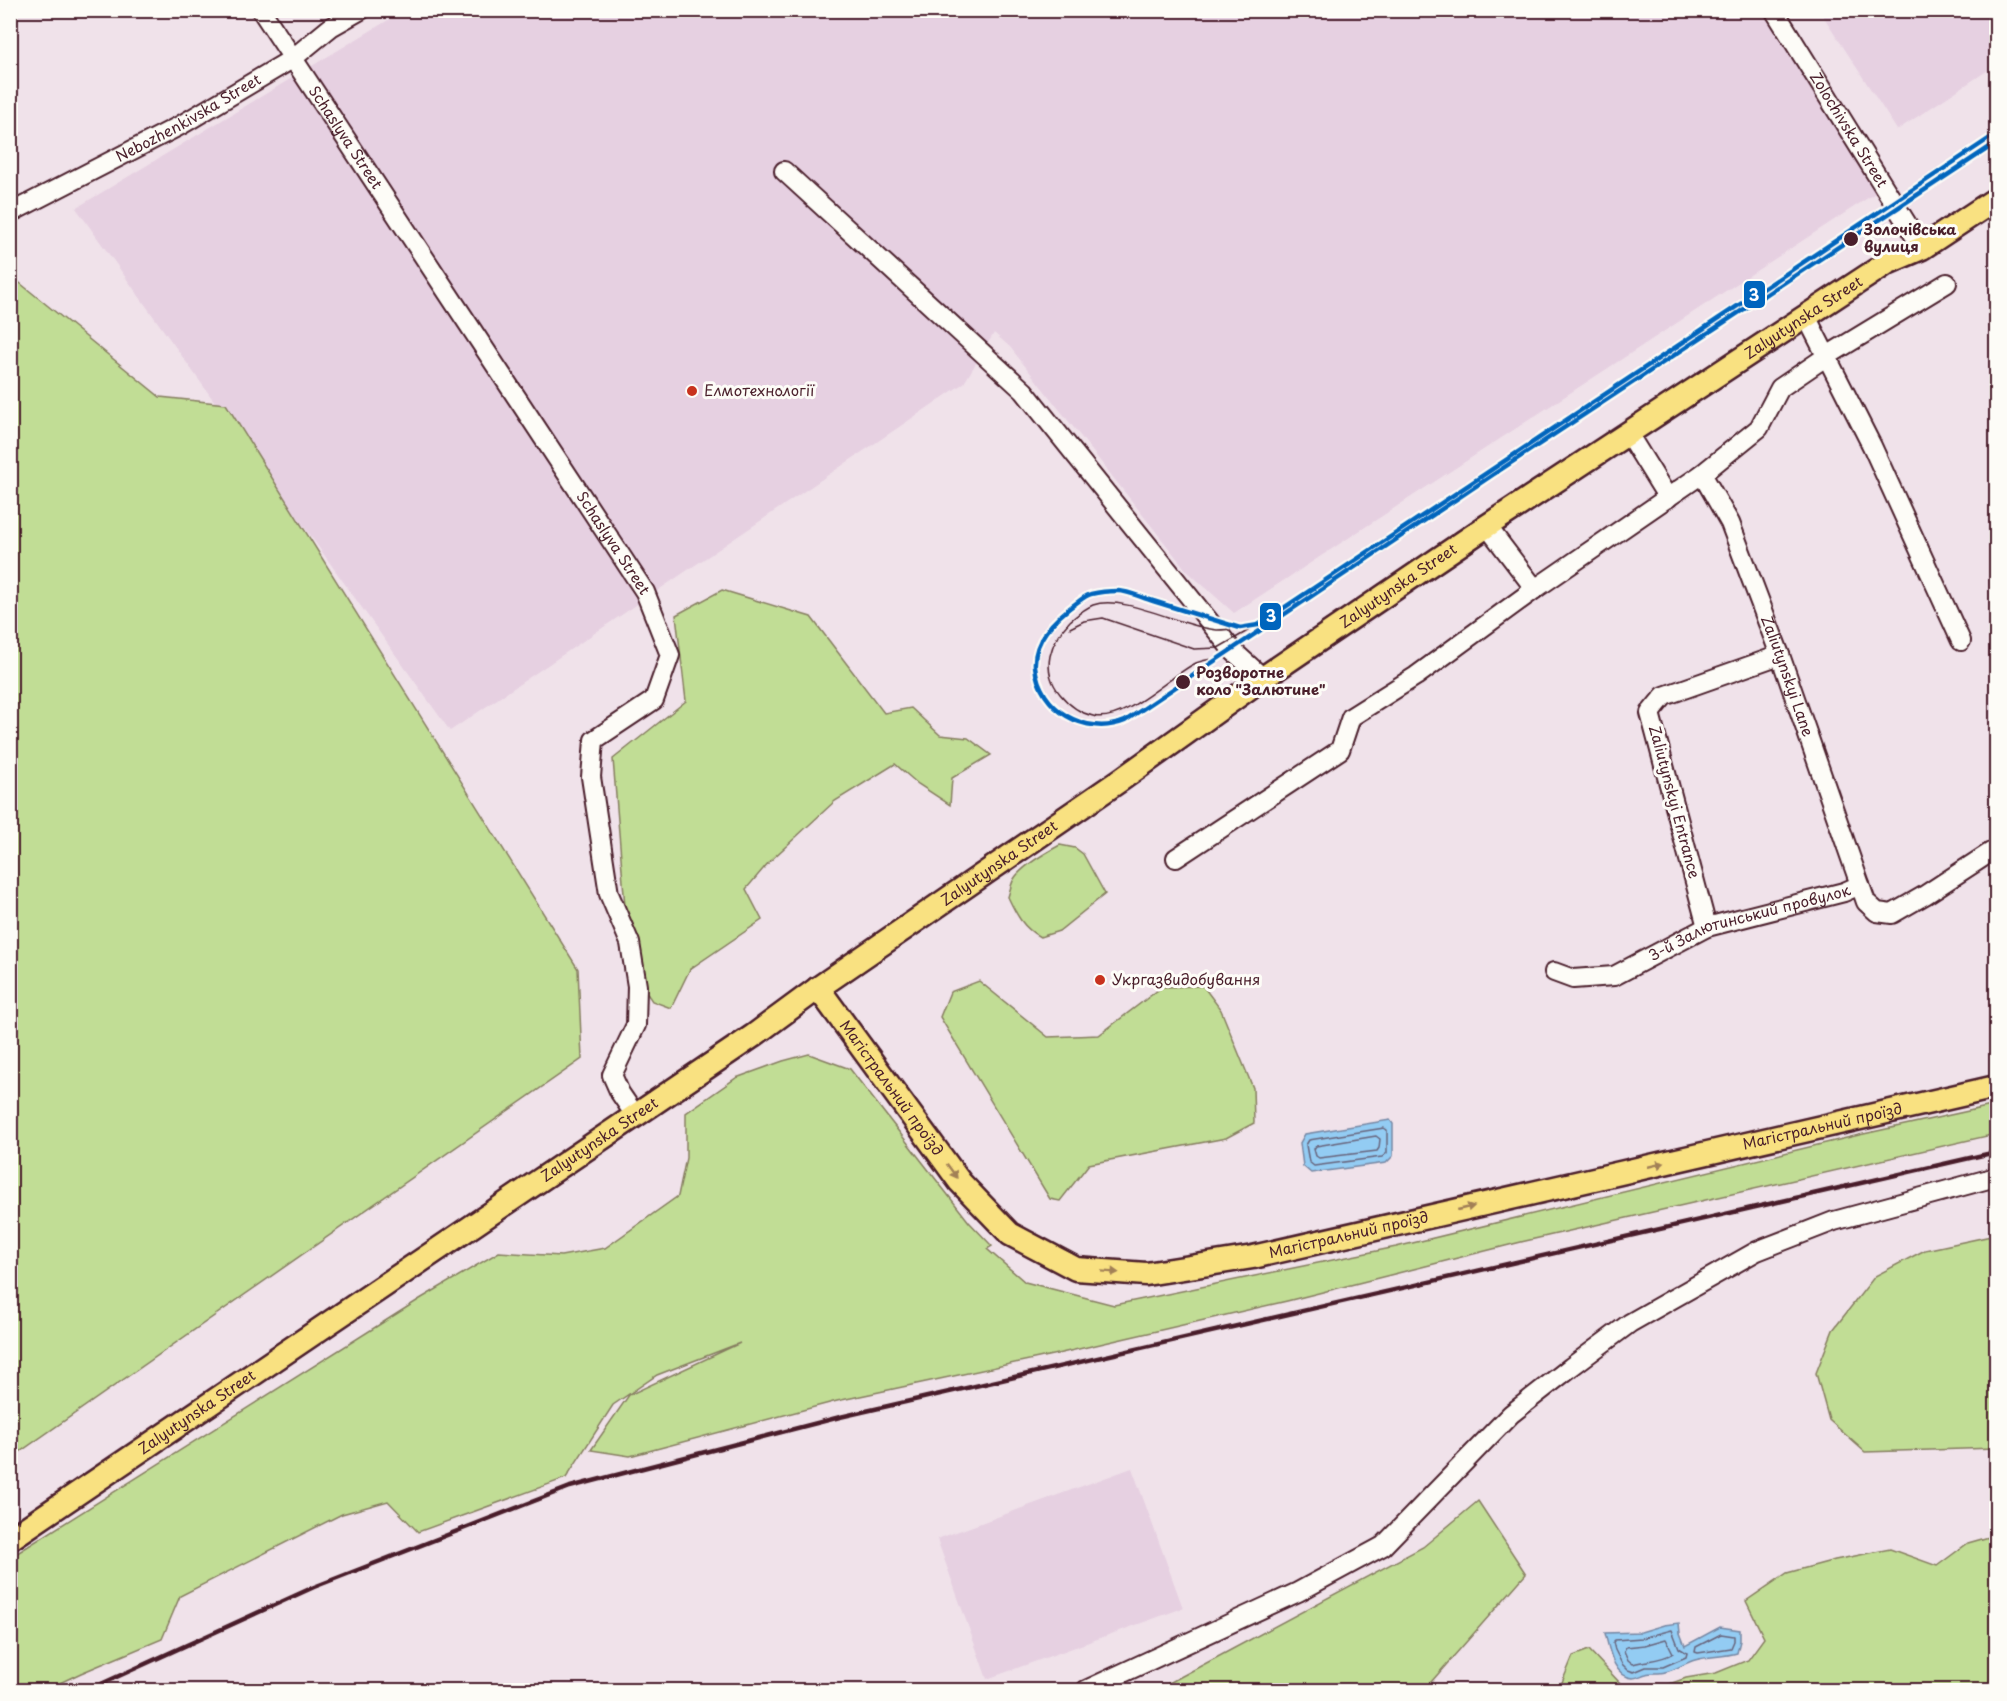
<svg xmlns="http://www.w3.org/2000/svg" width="2007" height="1701" viewBox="0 0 2007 1701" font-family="'Playpen Sans',sans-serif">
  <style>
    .built { fill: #e6d0e1 }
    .green { fill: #c1dd95; stroke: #867e60; stroke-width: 1.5 }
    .water { fill: #93ccf3; stroke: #7687a3; stroke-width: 1.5 }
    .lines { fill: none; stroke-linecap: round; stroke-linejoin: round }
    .shore { stroke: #67647b; stroke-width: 1.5 }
    .minor-casing { stroke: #4a1f2b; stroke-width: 22 }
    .major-casing { stroke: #4a1f2b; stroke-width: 27 }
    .minor { stroke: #fdfcf7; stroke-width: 18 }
    .major { stroke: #f9e181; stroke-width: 22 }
    .tram { stroke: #4a1f2b; stroke-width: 1.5 }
    .rail { stroke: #4a1f2b; stroke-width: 4.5 }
    .tram-1-casing { stroke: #fdfcf7; stroke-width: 9 }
    .tram-1 { stroke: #0065bd; stroke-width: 4.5 }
    .oneway { fill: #a28056 }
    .stop-dot { fill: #4a1f2b; stroke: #fdfcf7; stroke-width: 2 }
    .poi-dot { fill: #c8321e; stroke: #fdfcf7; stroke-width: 2 }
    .labels { text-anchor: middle; stroke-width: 6; stroke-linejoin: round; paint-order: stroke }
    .street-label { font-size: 15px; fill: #4a1f2b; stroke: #fdfcf7 }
    .stop-label { font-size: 15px; font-weight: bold; fill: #4a1f2b; stroke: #fdfcf7; text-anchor: start }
    .poi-label { font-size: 15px; fill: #4a1f2b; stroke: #fdfcf7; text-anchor: start }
    .line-badge { stroke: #fdfcf7; stroke-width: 2 }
    .badge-label { font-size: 16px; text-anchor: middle; font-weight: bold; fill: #fff }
  </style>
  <rect width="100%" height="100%" fill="#f0e2ea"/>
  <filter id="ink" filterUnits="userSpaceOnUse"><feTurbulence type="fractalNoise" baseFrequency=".0167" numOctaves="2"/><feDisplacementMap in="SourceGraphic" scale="12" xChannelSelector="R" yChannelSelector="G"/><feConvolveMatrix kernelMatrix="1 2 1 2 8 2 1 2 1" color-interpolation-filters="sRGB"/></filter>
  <g filter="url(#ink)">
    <path class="built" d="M405,10l1368,1 110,177 -649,425 -47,-42 -177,-224 -16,-14 -30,50 -514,348 -374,-523z
      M1820,11h176v54l-99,65z
      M1132,1468l51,140 -196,71 -50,-140z"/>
    <path class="green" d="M10,275l150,122 66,7 352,565 4,90 -571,399z
      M722,590l89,27 73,96 27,-5 29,27 28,3 23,17 -39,23 -2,27 -32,-21 -23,-20 -60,37 -66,61 -23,27 16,31 -72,49 -19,39 -19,-7 -22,-33 -17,-209 73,-58 -10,-86z
      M1060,845l15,3 8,6 22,40 -46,37 -19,6c-17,-9 -24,-23 -32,-40 2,-6 3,-13 6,-18 8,-13 33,-27 46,-34z
      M979,981l69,56 51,-2 63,-48 41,-1 18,24 32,78 1,35 -28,15 -137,26 -29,37 -10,-2 -110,-182 10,-25z
      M809,1054l41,15 119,153 23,24 -5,3 38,33 89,23 282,-58 463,-112 137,-30v29l-475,108 -234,59 -230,53 -220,47 -207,55 -39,-6 38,-55 111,-52 -83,32 -44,30 -47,73 -148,54 -30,-31 -46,13 -162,82 -18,43 -81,34 -36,17h-34v-133l409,-258 79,-47 62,4 44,-8 73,-52 8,-38v-45l50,-35 47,-17z
      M1996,1235v213l-131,4 -36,-32 -13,-47 17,-43 42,-54 50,-26z
      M1478,1501l48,73 -102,116h-268l267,-143z
      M1996,1535v155h-343l33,-12 30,-5 32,-13 16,-22 -18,-37 41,-28 48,-13 55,-11 47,17 31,-23z
      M1589,1650l32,34 20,6h-78l-3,-3 13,-31z"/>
    <path class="water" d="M1390,1120l3,4v32l-7,7 -75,10 -8,-7 -3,-23 5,-9z
      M1679,1623l1,10 5,13 35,-19 20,3v11l-3,12c-14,4 -28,3 -42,7 -10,3 -20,10 -30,12 -6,2 -13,0 -19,2 -4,1 -8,4 -13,4 -20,-1 -24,-30 -28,-45l36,-1 23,-7z"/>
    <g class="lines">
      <path class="shore" d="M1384,1128l3,2v23l-5,4 -68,9 -5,-4 -3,-17 3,-5z
        M1376,1136l4,3 -1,9 -2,3 -58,7 -3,-2 -2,-7 2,-3z
        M1672,1630l7,18 8,5 -1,4 -23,10h-17l-12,5 -6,-2 -6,-6 -7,-14 -2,-8 2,-2 27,-2z
        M1721,1634l13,2v5l-3,7 -33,5 -3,-1 1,-5z
        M1666,1639l7,14c-11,8 -27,7 -40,11l-5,-4 -4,-9 2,-4 19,-2z"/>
      <defs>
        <g id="minor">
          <path id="s1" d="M261,10l384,582 25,63 -16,45 -60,40 -3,37 18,117 21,49 7,43 -1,39 -24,50 8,18 15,22"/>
          <path id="s2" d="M1774,10l148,238"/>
          <path d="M784,171l240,220 209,260 30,27"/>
          <path id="s3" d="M10,213l171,-88 111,-66 39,-32 30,-17"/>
          <path d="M1806,316l66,130 89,195"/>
          <path d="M1629,435l39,63"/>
          <path id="s4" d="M1702,474l28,49 50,132 86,247 11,10 15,2 33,-19 66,-43"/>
          <path d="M1487,526l48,63"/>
          <path d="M1176,858l164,-108 11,-33 65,-41 119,-87 167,-115 57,-46 21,-40 47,-32 120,-73"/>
          <path d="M1707,927l-57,-214 14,-17 116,-41"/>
          <path id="s5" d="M1554,972l19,7 41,-3 93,-49 137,-35 16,-7"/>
          <path d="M1086,1690l212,-98 85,-46 128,-132 60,-47 59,-44 127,-72 77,-30 162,-44"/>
        </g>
        <g id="major">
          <path id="s6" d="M818,988l142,194 50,52 66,35 70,5 107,-17 743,-170"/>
          <path id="s7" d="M10,1539l743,-503 65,-48 304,-209 141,-101 224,-152 400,-263 35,-15 74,-49"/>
        </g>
      </defs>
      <use href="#minor" class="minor-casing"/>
      <use href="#major" class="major-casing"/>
      <use href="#minor" class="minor"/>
      <use href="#major" class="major"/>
      <path class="tram" d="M1070,628l14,-7 19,-3 91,31 24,-1 40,-23
        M1223,657c-8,2 -19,2 -27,6 -27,13 -72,61 -103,53 -14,-3 -24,-11 -33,-22 -20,-25 -10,-52 10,-73 6,-5 15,-13 23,-16 31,-11 89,22 124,25 8,0 16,-1 23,-2"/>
      <path class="rail" d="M88,1690l226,-103 256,-100 270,-70 1156,-265"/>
      <defs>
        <path id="tram-1" d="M1996,134l-738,491 -18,3c-29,-9 -58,-18 -87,-27 -11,-3 -24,-10 -35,-10 -8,0 -19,1 -27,3 -4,1 -8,4 -12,7 -20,14 -46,37 -44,65 4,44 51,71 90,55l369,-247 502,-331"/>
      </defs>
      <use href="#tram-1" class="tram-1-casing"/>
      <use href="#tram-1" class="tram-1"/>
    </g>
    <defs><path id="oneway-solid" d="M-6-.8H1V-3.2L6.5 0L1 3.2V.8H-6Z" transform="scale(1.5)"/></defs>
    <g class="oneway">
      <use href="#oneway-solid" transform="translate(1656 1165) rotate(-13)"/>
      <use href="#oneway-solid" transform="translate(952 1171) rotate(54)"/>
      <use href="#oneway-solid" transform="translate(1466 1208) rotate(-13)"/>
      <use href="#oneway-solid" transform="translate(1110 1272) rotate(4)"/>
    </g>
  </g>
  <g class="stop-dot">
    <circle cx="1851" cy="239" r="8"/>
    <circle cx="1183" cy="682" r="8"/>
  </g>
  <g class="poi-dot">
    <circle cx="692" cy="391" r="6"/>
    <circle cx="1100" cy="980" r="6"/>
  </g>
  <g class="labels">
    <g class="street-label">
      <text dy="5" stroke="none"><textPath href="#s3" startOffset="202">Nebozhenkivska Street</textPath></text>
      <text dy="5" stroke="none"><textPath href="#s2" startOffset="141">Zolochivska Street</textPath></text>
      <text dy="5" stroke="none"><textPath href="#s1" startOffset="153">Schaslyva Street</textPath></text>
      <text dy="5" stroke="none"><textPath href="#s7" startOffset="2170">Zalyutynska Street</textPath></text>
      <text dy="5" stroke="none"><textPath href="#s1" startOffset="639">Schaslyva Street</textPath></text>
      <text dy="5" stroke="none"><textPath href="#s7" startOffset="1684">Zalyutynska Street</textPath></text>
      <text dy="5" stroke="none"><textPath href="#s4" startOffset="220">Zaliutynskyi Lane</textPath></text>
      <text transform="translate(1674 802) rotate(75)" y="5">Zaliutynskyi Entrance</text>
      <text dy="5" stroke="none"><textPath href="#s7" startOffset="1198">Zalyutynska Street</textPath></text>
      <text dy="5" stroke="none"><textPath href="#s5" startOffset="208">3-й Залютинський провулок</textPath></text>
      <text dy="5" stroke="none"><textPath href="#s6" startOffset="124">Магістральний проїзд</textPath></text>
      <text dy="5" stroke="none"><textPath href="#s6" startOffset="1150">Магістральний проїзд</textPath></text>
      <text dy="5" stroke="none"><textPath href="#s7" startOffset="712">Zalyutynska Street</textPath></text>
      <text dy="5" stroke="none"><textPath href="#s6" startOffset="664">Магістральний проїзд</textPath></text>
      <text dy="5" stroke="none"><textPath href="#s7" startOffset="226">Zalyutynska Street</textPath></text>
    </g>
    <g class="stop-label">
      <text x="1864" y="235">Золочівська<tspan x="1864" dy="17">вулиця</tspan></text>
      <text x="1196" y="678">Розворотне<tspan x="1196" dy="17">коло "Залютине"</tspan></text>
    </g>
    <g class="poi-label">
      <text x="704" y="396">Елмотехнології</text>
      <text x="1112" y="985">Укргазвидобування</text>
    </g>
  </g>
  <g class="line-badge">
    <rect x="1743" y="280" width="23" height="29" rx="6" fill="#0065bd"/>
    <rect x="1259" y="602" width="23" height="29" rx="6" fill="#0065bd"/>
  </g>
  <g class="badge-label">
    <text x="1754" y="301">3</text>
    <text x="1271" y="622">3</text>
  </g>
  <rect width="2007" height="1701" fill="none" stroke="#fdfcf7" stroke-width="36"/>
  <rect x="18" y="18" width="1971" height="1665" fill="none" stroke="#4a1f2b" stroke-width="2" filter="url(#ink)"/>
</svg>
